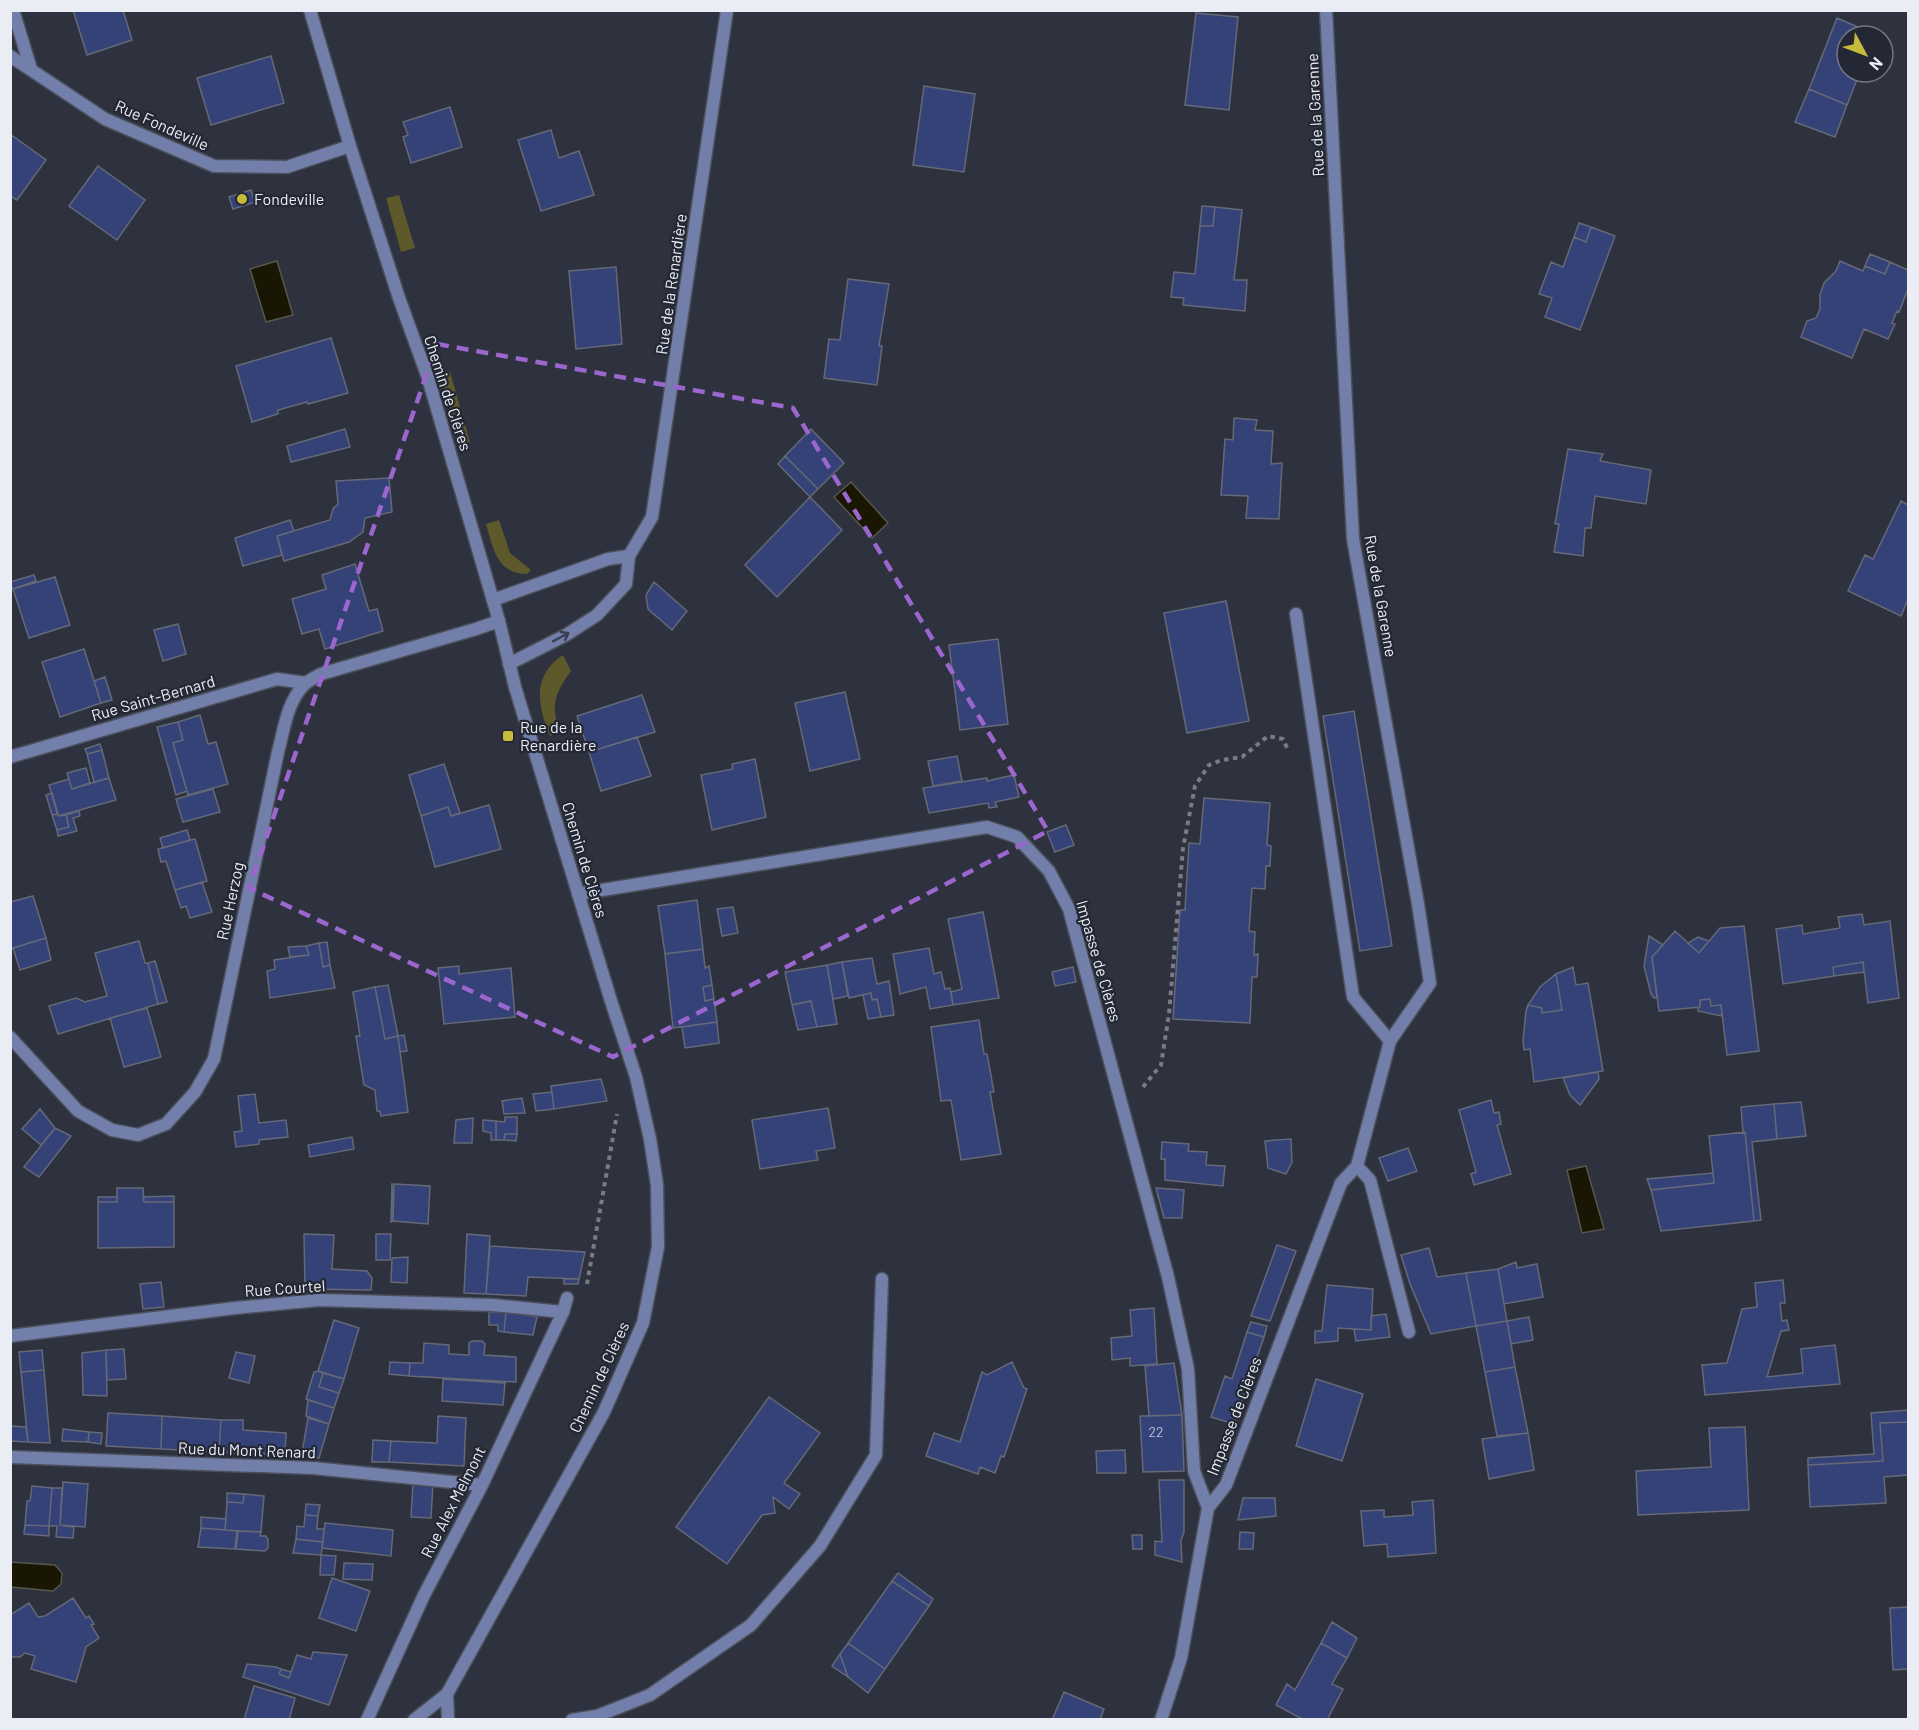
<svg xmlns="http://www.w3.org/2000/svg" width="1919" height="1730" viewBox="0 0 1919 1730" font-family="Barlow,sans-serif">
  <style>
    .green { fill: #5d592b }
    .water { fill: #191703; stroke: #58574b; stroke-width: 1.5 }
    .building { fill: #354278; stroke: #656977; stroke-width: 1.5 }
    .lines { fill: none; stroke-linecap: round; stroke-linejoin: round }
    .service-casing { stroke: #4c505b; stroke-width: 15 }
    .minor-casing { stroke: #4c505b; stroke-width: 15 }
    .tertiary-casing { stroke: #4c505b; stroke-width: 15 }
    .path { stroke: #797c86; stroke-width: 4; stroke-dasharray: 4.5 4.5; stroke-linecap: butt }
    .service { stroke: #727fab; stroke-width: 12 }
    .minor { stroke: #727fab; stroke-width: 12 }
    .tertiary { stroke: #727fab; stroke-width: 12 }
    .oneway { stroke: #383e52 }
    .marked { fill: none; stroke: #9c66cf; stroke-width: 4.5; stroke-dasharray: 12 8; stroke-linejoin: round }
    .poi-dot { fill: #c7bb3c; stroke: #242834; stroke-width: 2 }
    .labels { text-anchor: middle; stroke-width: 4.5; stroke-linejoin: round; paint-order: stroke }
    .number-label { font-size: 14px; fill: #bdc2d5 }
    .street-label { font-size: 16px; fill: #eaedf4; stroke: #242834 }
    .poi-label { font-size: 16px; fill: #eaedf4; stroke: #242834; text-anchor: start }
  </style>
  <rect width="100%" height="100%" fill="#2e323e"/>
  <path class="green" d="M399,195l16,53 -14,4 -15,-54z
    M450,372l20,70 -8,3 -23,-70z
    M499,520l11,33 21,17 -4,4c-30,0 -34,-26 -41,-50z
    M563,655l8,16c-16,21 -21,36 -11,61l-10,4c-12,-29 -19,-60 13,-81z"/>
  <path class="water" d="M277,261l16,54 -27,7 -16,-53z
    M851,482l37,41 -16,15 -38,-41z
    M1586,1166l18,63 -22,4 -15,-63z
    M10,1562l45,3 7,8 -1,11 -8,7 -42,-4z"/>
  <path class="building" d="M73,10h50l9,30 -45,15z
    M1196,13l42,4 -9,93 -44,-5z
    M1837,18l39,17 -29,1v36h13l-13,33 -38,-16z
    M271,56l13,47 -73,22 -14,-47z
    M924,86l51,8 -11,78 -51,-7z
    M1809,89l38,16 -12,32 -40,-15z
    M450,107l12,40 -51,16 -8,-26 5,-2 -5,-13z
    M551,130l8,28 20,-7 15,44 -53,16 -23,-71z
    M10,134l36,26 -29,40 -7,-4z
    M98,166l47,34 -28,40 -48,-34z
    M251,190l4,12 -22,7 -4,-12z
    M1202,206l13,1 -2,19h-13z
    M1215,207l27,3 -8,70h13l-2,31 -62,-6 1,-7 -13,-1 3,-25 21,2 5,-48h13z
    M1579,223l12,4 -5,15 -12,-5z
    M1591,227l24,9 -35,94 -35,-13 7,-19 -13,-4 12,-32 12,5 11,-30 12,5z
    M1870,254l20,8 -5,12 -20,-8z
    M1840,261l23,10 2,-5 20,8 5,-12 18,8v19l-9,23 -2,-1 -5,12 3,1 -7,15 -24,-10 -12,29 -51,-21 6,-16 9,-3 4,-9v-14l4,-12 12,-12z
    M616,267l6,77 -46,5 -7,-78z
    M848,279l41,5 -10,62h3l-5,39 -53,-7 5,-39 11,1z
    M331,338l17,55 -40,11 -1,-2 -29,8v4l-26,8 -16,-56z
    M1234,418l23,2 -2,10 18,1 -2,33 11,-1 -3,56 -33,-1 2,-22 -27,-1 4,-56 8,1z
    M345,429l5,18 -59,15 -4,-16z
    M811,429l33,34 -26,26 -33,-33z
    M1568,449l35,5 -3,7 51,9 -5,34 -51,-8 -4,32h-6l-2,28 -29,-4 5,-28h-4z
    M785,456l33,33 -8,8 -32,-33z
    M389,478l3,34 -27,6 -2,14 -14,10 -65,19 -7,-25 53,-16 3,-11 5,-5 -2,-23z
    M810,497l32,33 -65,67 -32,-32z
    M1901,501l7,4v94l-7,17 -53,-25 17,-36 8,4z
    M290,520l4,11 -17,5 5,19 -39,11 -8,-28z
    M355,564l14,47 8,-2 6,22 -58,18 -6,-20 -17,5 -10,-35 34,-10 -4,-14z
    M34,575l2,6 -23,8 -3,-7z
    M55,577l15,48 -41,13 -16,-49z
    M654,582l33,29 -15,19 -24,-21 -2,-14z
    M1226,601l23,120 -62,12 -23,-120z
    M178,624l8,30 -23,7 -9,-31z
    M998,639l10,85 -48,6 -11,-85z
    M84,649l17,54 -41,14 -18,-55z
    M105,677l7,23 -11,3 -7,-22z
    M845,692l15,67 -50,12 -15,-68z
    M642,695l13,37 -66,20 -12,-36z
    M1354,711l38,235 -32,5 -37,-235z
    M200,715l8,29 8,-2 12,42 -40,11 -15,-52 10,-3 -5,-18z
    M178,722l5,18 -10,3 14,48 -11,4 -19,-68z
    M637,737l14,39 -50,15 -12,-39z
    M100,744l2,6 -15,4 -2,-5z
    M102,750l7,28 -15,4 -7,-28z
    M957,756l5,25 -29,5 -5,-25z
    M755,759l11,58 -54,13 -11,-55 32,-6 -1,-5z
    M444,764l16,49 -9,3 -3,-9 -27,9 -12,-41z
    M86,768l4,15 -18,6 -5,-16z
    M1014,775l5,22 -24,5 2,5 -8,1 -1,-5 -59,10 -6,-25 64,-10v3z
    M109,778l7,22 -58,16 -9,-31 20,-6 3,10z
    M213,789l7,23 -37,10 -7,-23z
    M52,793l6,21 -6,1 -6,-20z
    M1204,798l66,5 -3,42 4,1 -1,20h-4l-1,23 -13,-1 -3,43 6,1 -1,23 4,-1 -1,23h-5l-2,46 -77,-4 7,-109h5l4,-67 11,1z
    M489,805l12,44 -66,18 -14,-51 27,-9 3,9z
    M79,811l1,5 -7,2 4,13 -19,5 -1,-6 12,-3 -3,-12z
    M58,814v2l8,-1 3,12 -12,3 -5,-15z
    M1066,825l8,20 -19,7 -8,-20z
    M187,830l3,10 -27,8 -3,-10z
    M195,839l12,42 -32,9 -9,-29 -5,1 -3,-13z
    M202,882l10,30 -22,6 -4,-12 -5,2 -6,-18z
    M33,896l13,42 -36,11v-47z
    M697,900l6,49 -38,5 -7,-48z
    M733,907l5,26 -16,3 -5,-27z
    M983,912l16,86 -46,7 -2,-13 11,-3 -14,-70z
    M1862,914l2,11 26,-4 9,77 -31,5 -5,-41 -30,5 1,9 -51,8 -7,-55 26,-4 1,9 37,-6 -2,-11z
    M1744,926l15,125 -32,4 -6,-50 -10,1 -1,-7 -10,1v7l-41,4 -7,-54 23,-26 24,22 21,-25z
    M1649,936l14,9 -11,12 5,41h-3l-3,-4 -7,-28z
    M1698,937l11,4 -10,12 -11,-10z
    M46,938l5,22 -31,10 -7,-22z
    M139,941l6,22h3l10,41 -100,30 -9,-28 27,-8 9,4 22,-6 -12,-43z
    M327,942l3,23 -7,2 -4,-24z
    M319,943l4,24 7,-2 5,23 -65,10 -3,-27 8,-2 -1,-9 35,-5 -3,-9z
    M306,946l3,9 -19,2 -2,-10z
    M929,948l5,26 7,-2 4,17 5,-1 3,17 -23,4 -4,-22 -26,7 -7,-40z
    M703,949l2,19 4,-2 3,19 -9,2 2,14 9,-2 3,23 -44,6 -8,-74z
    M872,958l5,26 12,-3 5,34 -13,2 -4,-18 -5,1 -1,-7 -22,5 -7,-36z
    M155,961l12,41 -9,2 -10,-41z
    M842,962l6,34 -15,3 -6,-34z
    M1863,962l1,10 -30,4 -1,-9z
    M827,965l10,59 -20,3 -6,-26 -19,4 -7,-33z
    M459,966v8l52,-6 4,49 -71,7 -6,-56z
    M1073,967l3,15 -21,4 -3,-14z
    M1573,967l3,18 12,-2 15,88 -69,11 -4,-33 -6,1 -1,-10 3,-29 2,-6 14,3v5l20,-3 -6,-36z
    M1556,974l6,36 -20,3v-5l-14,-3 12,-18z
    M388,985l10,51 -13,3 -10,-52z
    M712,985l2,14 -9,2 -2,-14z
    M375,987l10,52 13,-3 10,76 -27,4 -1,-5h-3l-2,-21 -11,-5 -8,-49h4l-7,-44z
    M871,993l1,7 5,-1 4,18 -13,2 -5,-24z
    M1710,999l1,7 10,-1 1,11 -24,-5v-4h2v-7z
    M811,1001l6,26 -19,3 -6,-25z
    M147,1008l14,49 -37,10 -14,-49z
    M979,1020l5,34h3l7,38h-4l11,62 -40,6 -10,-60 -10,1 -10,-74z
    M717,1022l2,21 -34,5 -3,-21z
    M404,1035l3,16 -7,1 -2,-16z
    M1598,1072l1,7 -19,26 -10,-10 -7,-17z
    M601,1079l6,22 -53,8 -3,-23z
    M552,1092l2,17 -18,2 -3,-17z
    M255,1094l4,29 27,-3 2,17 -29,3v4l-23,3 -2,-15 8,-1 -4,-35z
    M522,1098l3,15 -21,1 -2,-13z
    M1491,1100l3,13 5,-1 2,12 -4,1 14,49 -37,11 -3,-11 5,-2 -17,-62z
    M1801,1102l5,34 -29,3 -3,-35z
    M1774,1104l3,35 -25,3 9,78 -7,1 -9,-89 -2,1 -2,-26z
    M828,1108l7,40 -19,3 2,9 -58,9 -8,-49z
    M40,1109l15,19 -14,17 -19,-16z
    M505,1117h12v17h-12l-1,6h-8v-19l9,1z
    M473,1118l-1,25h-18l2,-23z
    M483,1120l13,1v19h-5v-7l-8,-2z
    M55,1128l16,8 -32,41 -15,-10z
    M1745,1132l9,89 -93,10 -10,-41 63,-7 -5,-47z
    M505,1134h12l-1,7 -12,-1z
    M352,1137l2,12 -44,8 -2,-12z
    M1291,1139l1,23 -6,12 -18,-6 -3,-27z
    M1162,1142l27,2 -1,7 19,1 -1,13 19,1 -2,20 -58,-6v-21h-4z
    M1408,1148l9,23 -29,10 -9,-23z
    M1713,1173l1,10 -63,7 -4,-11z
    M392,1183l1,38 -2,1z
    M394,1184l36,2 -2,38 -35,-3z
    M117,1188h26l1,14h30v45l-76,1v-46h19z
    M1156,1188l28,2 -2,28h-18z
    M174,1196v6h-30l-1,-5z
    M98,1197h19v5h-19z
    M304,1234l30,1 -2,34 35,2 5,7 -1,12 -66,-1z
    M376,1234h15l-1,26h-14z
    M467,1234l23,2 -4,58 -22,-1z
    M1277,1245l19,6 -26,70 -19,-5z
    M490,1246l95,6 -6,27 -51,-2 -2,19 -40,-2z
    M1429,1248l8,29 29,-4 10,53 -45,8 -21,-50 -9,-29z
    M408,1257l-1,26 -16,-1 1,-24z
    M1516,1262l1,6 20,-4 6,33 -39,7 -6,-35z
    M1498,1269l9,52 -31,5 -10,-53z
    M564,1279h15l-1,5h-14z
    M1783,1280l2,23h-5l2,18 5,-1 2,10 -8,1 -14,46 36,-4 -2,-24 34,-4 5,39 -135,11 -3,-30 25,-2 15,-54 15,-2 -2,-24z
    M161,1282l3,25 -21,2 -3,-25z
    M1327,1285l46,4 -2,41 -33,-2v13l-23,2v-12h7z
    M1154,1308l3,56 -27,2v-8l-18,2 -1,-22 21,-2 -2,-26z
    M489,1312h17l-2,20 -6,-1v-6h-9z
    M506,1312l31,5 -4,18 -29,-3z
    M1386,1314l4,23 -34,4 -2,-12 17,1v-14z
    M1529,1317l4,23 -22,4 -4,-23z
    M334,1320l25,8 -15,51 -26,-8z
    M1507,1321l8,46 -30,5 -9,-46z
    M1251,1322l16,4 -3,11 -17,-5z
    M1247,1332l17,5 -30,87 -23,-7 14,-41 7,3z
    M472,1341h10l3,3 -1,11 32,2v25l-107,-6 1,-13h13l1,-20 25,2v9l20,1v-12z
    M124,1349l2,30 -19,1 -1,-30z
    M42,1350l2,20 -23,2 -2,-20z
    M106,1350l1,46 -24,-1 -1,-42z
    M236,1352l19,4 -6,27 -20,-5z
    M390,1362l20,1 -1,13 -20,-2z
    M1012,1362l12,26 3,1 -23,68 -3,-1 -6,17 -15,-6 -2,7 -52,-18 8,-23 26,9 22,-70 5,3z
    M1174,1363l8,52 -33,1 -4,-50z
    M1515,1367l13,66 -31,3 -12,-64z
    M44,1370l6,73 -22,-1 -7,-70z
    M318,1371l5,2 -4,14 20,6 -5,15 -28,-9 8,-27z
    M323,1373l21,6 -5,14 -20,-6z
    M443,1379l62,4 -2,22 -61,-4z
    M1316,1379l47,15 -21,67 -46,-15z
    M769,1397l51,36 -36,50 16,11 -11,15 -16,-12 2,16 -13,2 -35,49 -51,-37z
    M308,1400l26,8 -5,16 -23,-8z
    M1908,1410v12l-28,1 3,38 -75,4v-7l66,-4 -3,-41z
    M108,1413l54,3 -1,33 -55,-3z
    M1182,1415l2,56 -41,1 -3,-56z
    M162,1416l59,4 -2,32 -58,-3z
    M438,1416l28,2 -2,48 -75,-4 2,-21 46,2z
    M308,1418l21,6 -10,34 -10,-1 -6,-10z
    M221,1420h22v10l43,3 -1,22 -66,-3z
    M1908,1422v53l-24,2 2,26 -76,4 -2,-42 75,-4 -3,-38z
    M10,1426l16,1 2,15 -18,-1z
    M1745,1427l4,83 -111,5 -2,-44 75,-4 -2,-39z
    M63,1429l26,3 -1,10 -26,-1z
    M89,1432l13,1 -1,11 -13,-2z
    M1528,1433l6,37 -45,9 -7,-40z
    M373,1440l18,1 -2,21h-17z
    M1125,1450l1,23h-29l-1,-22z
    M1159,1480h25v52l-3,8 1,22 -27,-7v-14l7,1z
    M63,1482l25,2 -3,43 -25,-2z
    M413,1482l20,1 -2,35 -20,-1z
    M32,1486l20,2 -3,38 -24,-1 2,-24h3z
    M52,1488h10l-2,37 14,2 -1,11 -17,-1 1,-11h-8z
    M227,1493l17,1 -1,9 -16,-1z
    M244,1494l20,2 -3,36 -36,-2 2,-28 16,1z
    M1243,1498h32l1,18 -38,4z
    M1433,1500l3,53 -48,4 -1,-13 -23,2 -3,-35 23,-1v7l29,-2 -1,-13z
    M306,1504l14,1 -2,11 -13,-1z
    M305,1515l13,1 -1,13h7l-1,13 -27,-3 1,-13 7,1z
    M201,1517l25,2 -1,11 -24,-2z
    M325,1523l68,7 -2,26 -69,-8z
    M25,1525l24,1v10l-25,-2z
    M201,1528l36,3 -2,18 -37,-2z
    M238,1531l23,1 -1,4h6l2,4v8l-3,3 -29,-2z
    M1240,1532l14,1 -1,16h-14z
    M1132,1535h10v14h-9z
    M296,1539l27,3 -2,13 -28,-2z
    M321,1555l15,1 -2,19h-14z
    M344,1563l29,1 -1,16 -29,-1z
    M898,1573l35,26 -4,7 -37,-25z
    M332,1578l38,13 -14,40 -37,-13z
    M892,1581l37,25 -44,63 -37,-26z
    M73,1598l13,20 3,-2 5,8 -3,1 8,13 -13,9 -10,35 -45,-13 4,-13 -10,-3 -5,4h-8l-2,-3v-39l19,-12 9,14 7,-1z
    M1908,1607v62l-15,1 -3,-62z
    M1332,1622l25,16 -10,20 -26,-15z
    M848,1643l37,26 -17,24 -20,-16 -8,-23z
    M1321,1643l26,15 -15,26 11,5 -16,31h-23l-28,-15 11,-21 8,6z
    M313,1652l34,3 -18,50 -86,-28 4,-13 29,3 5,2 -2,5 10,4 8,-23 14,4z
    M840,1654l8,23 -16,-11z
    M281,1669l10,3 -2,6 -10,-4z
    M254,1686l41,12 -6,22h-45z
    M1064,1692l40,17 -4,11h-48z"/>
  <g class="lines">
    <defs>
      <path id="service" d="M1296,614l57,383 37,44
        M10,1457l303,11 169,17
        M367,1720l57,-125 58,-110 81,-173 4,-14"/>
      <path id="minor" d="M13,10l18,59
        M1326,10l27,529 65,365 12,79 -40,58 -33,125
        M10,56l95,63 109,47 73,1 63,-21
        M493,600l115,-41 21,-3
        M509,664l57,-29 31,-20 29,-31 3,-28 23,-39 75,-507
        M10,757l267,-78 29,4
        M578,894l409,-67 30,10 32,34 20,38 99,368 20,92 6,102 14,37
        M10,1037l68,74 34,19 26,5 28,-11 29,-32 19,-33 64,-307c6,-22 9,-51 27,-68 4,-4 11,-7 16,-10l155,-45 23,-8
        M10,1336l225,-28 84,-8 173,5 71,7
        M572,1720l25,-4 53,-21 101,-70 69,-79 56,-91 6,-176
        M1161,1720l20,-62 27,-150 18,-23 115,-302 16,-17 13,14 39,152"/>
      <path id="tertiary" d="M310,10l40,136 49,152 29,80 71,243 16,66 96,314 25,76 14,62 7,46 1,62 -15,76 -39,89 -157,282 -33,26
        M447,1694l1,26"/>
    </defs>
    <use href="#service" class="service-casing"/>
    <use href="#minor" class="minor-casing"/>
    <use href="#tertiary" class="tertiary-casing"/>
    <path class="path" d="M1143,1087l18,-22 8,-51 14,-166 12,-62 14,-21 13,-5 20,-3 26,-21 15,3 5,11
      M587,1284l30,-170"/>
    <use href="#service" class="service"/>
    <use href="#minor" class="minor"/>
    <use href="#tertiary" class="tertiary"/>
  </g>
  <defs><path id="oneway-shaft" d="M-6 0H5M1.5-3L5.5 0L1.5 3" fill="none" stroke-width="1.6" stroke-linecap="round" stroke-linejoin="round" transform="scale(1.5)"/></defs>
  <use class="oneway" href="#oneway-shaft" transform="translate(561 637) rotate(-28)"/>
  <path class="marked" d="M437,344l356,64 255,423 -435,226 -364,-169z"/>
  <g class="poi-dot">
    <circle cx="242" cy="199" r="6"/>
    <rect x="502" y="730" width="12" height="12" rx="3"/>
  </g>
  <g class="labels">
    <g class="number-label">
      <text x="1156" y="1437">22</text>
    </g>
    <g class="street-label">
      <text transform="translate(1315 115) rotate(-93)" y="6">Rue de la Garenne</text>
      <text transform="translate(162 125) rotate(24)" y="6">Rue Fondeville</text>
      <text transform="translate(671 284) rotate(-82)" y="6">Rue de la Renardière</text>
      <text transform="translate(448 393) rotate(72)" y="6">Chemin de Clères</text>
      <text transform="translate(1381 596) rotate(80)" y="6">Rue de la Garenne</text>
      <text transform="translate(153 698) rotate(-16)" y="6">Rue Saint-Bernard</text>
      <text transform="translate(585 860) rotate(73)" y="6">Chemin de Clères</text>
      <text transform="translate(230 901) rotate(-78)" y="6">Rue Herzog</text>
      <text transform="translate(1099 961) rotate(74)" y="6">Impasse de Clères</text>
      <text transform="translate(285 1288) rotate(-4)" y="6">Rue Courtel</text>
      <text transform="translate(599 1377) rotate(-65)" y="6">Chemin de Clères</text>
      <text transform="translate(1234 1416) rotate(-69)" y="6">Impasse de Clères</text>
      <text transform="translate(247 1450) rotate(2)" y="6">Rue du Mont Renard</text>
      <text transform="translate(453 1502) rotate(-63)" y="6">Rue Alex Melmont</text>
    </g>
    <g class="poi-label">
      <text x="254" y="205">Fondeville</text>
      <text x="520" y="733">Rue de la<tspan x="520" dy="18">Renardière</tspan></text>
    </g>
  </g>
  <rect width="1919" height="1730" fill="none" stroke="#eaedf4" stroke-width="24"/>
  <g transform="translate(1865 54) rotate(131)"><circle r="28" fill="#242834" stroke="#737781" stroke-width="1.5"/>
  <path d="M0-4.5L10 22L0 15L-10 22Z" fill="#c7bb3c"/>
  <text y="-9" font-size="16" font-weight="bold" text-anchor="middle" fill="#eaedf4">N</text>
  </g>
</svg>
